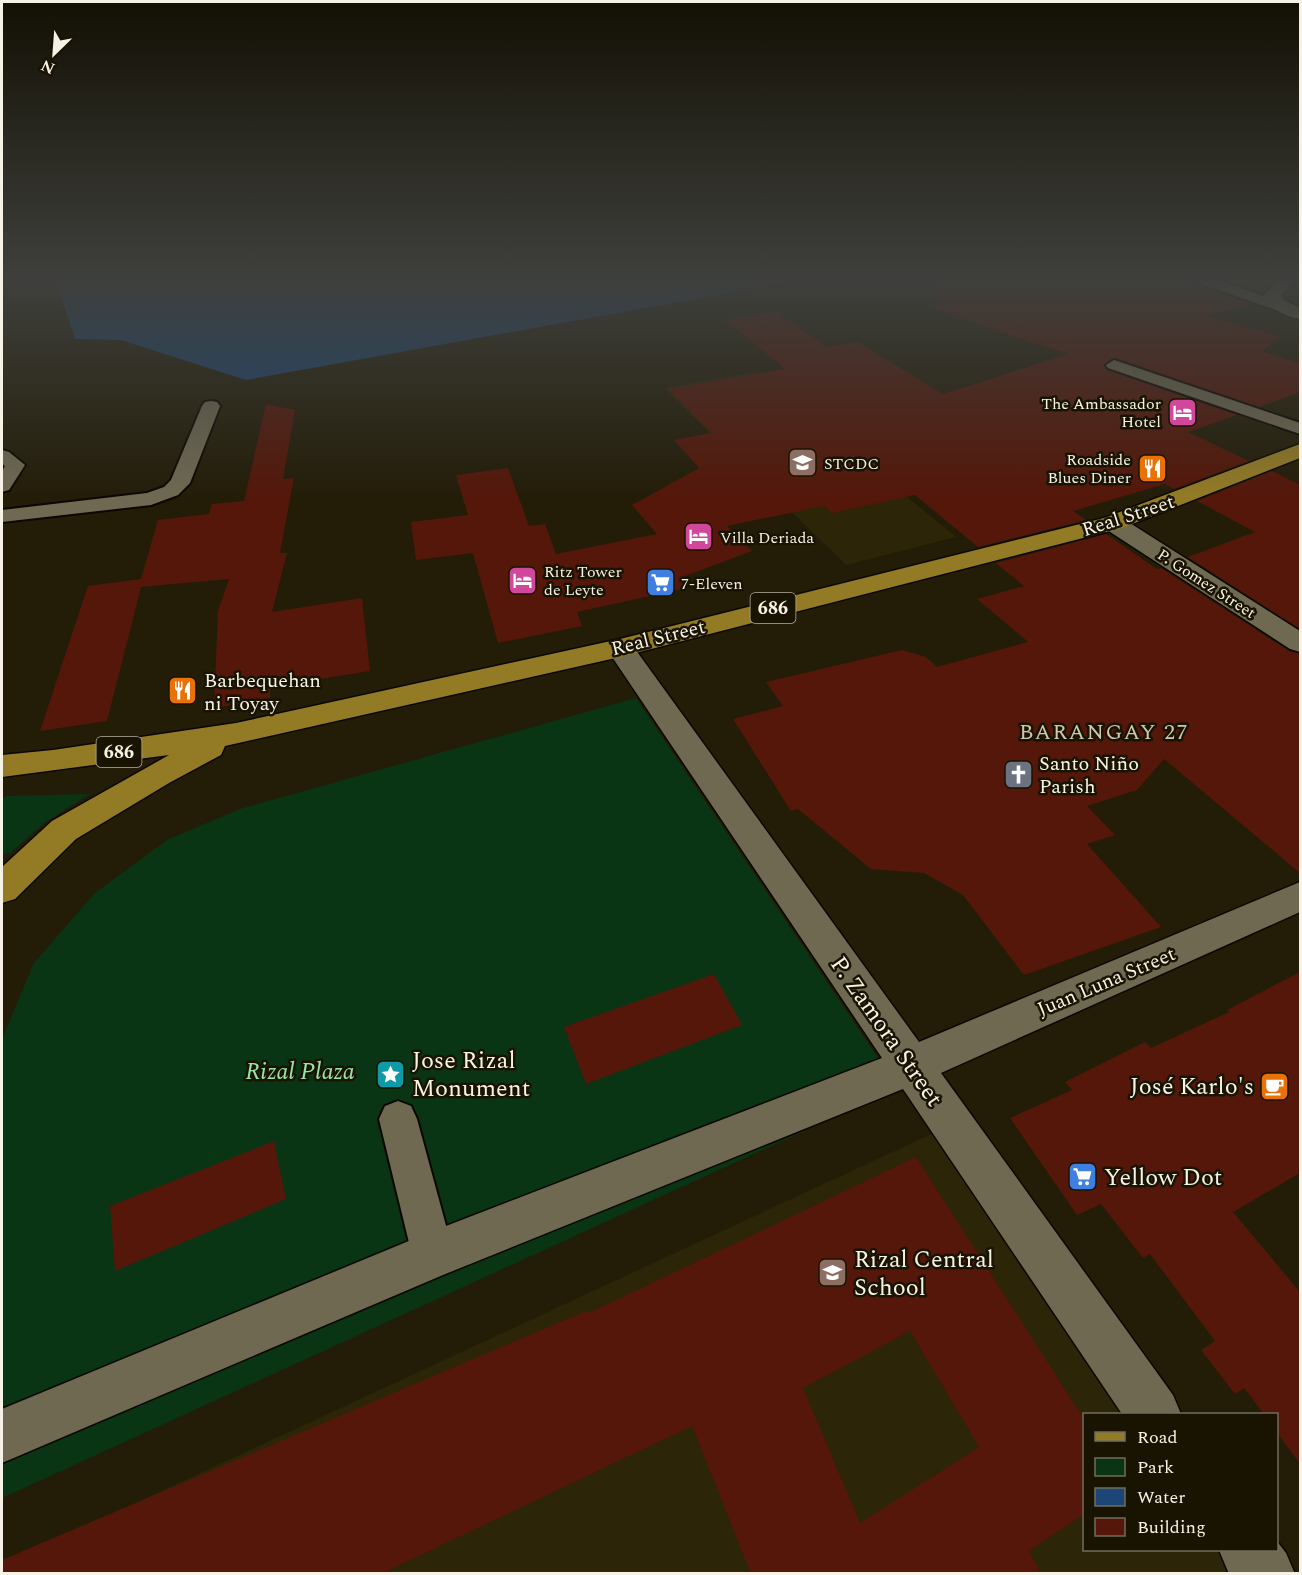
<svg xmlns="http://www.w3.org/2000/svg" width="1302" height="1575" viewBox="0 0 1302 1575" font-family="Spectral,serif">
  <style>
    .built { fill: #2c2507 }
    .green { fill: #093514 }
    .water { fill: #1b4676 }
    .building { fill: #541709; fill-rule: evenodd }
    .lines { fill: none; stroke-linecap: round; stroke-linejoin: round }
    .service-casing { stroke: #0c0700; stroke-width: 4 }
    .minor-casing { stroke: #0c0700; stroke-width: 3 }
    .tertiary-casing { stroke: #0c0700; stroke-width: 3 }
    .primary-casing { stroke: #0c0700; stroke-width: 3 }
    .service { fill: #6f6952; fill-rule: evenodd }
    .minor { fill: #6f6952; fill-rule: evenodd }
    .tertiary { fill: #6f6952; fill-rule: evenodd }
    .primary { fill: #937b26; fill-rule: evenodd }
    .labels { text-anchor: middle; stroke-width: 5; stroke-linejoin: round; paint-order: stroke }
    .far-poi-label { font-size: 16px; fill: #f6f2e5; stroke: #191402; text-anchor: start }
    .far-street-label { font-size: 16px; fill: #f6f2e5; stroke: #191402 }
    .shield { fill: #191402; stroke: #b4afa1; stroke-width: 1.5 }
    .shield-label { font-size: 18px; font-weight: bold; fill: #f6f2e5 }
    .street-label { font-size: 20px; fill: #f6f2e5; stroke: #191402 }
    .poi-label { font-size: 20px; fill: #f6f2e5; stroke: #191402; text-anchor: start }
    .quarter-label { font-size: 22px; letter-spacing: 1.5px; fill: #cfc8ae; stroke: #191402 }
    .near-street-label { font-size: 24px; fill: #f6f2e5; stroke: #191402 }
    .near-poi-label { font-size: 24px; fill: #f6f2e5; stroke: #191402; text-anchor: start }
    .near-park-label { font-size: 24px; font-style: italic; fill: #97e7a2; stroke: #191402 }
  </style>
  <rect width="100%" height="100%" fill="#231d08"/>
  <path class="built" d="M755,372l201,165 -110,28 -182,-177z
    M938,1131l192,283h-46v136h137l16,23 -1235,1v-9z"/>
  <path class="green" d="M636,698l262,390 -896,410v-459l32,-76 61,-70 72,-53 73,-31z
    M89,794l-45,29 -34,30 -8,1v-55l4,-3z"/>
  <path class="water" d="M55,277h761l-570,103 -125,-40 -46,-1z"/>
  <path class="building" d="M938,277h248l3,5 63,22 -47,12 77,21 -20,14 38,12v29l-41,15 -146,-49 -9,7 3,5 130,45 -49,17 61,29 -75,28 -9,-5 -92,27 13,9 -108,27 -63,-52 -83,18 -8,-7 -97,20 25,25 -72,27 7,10 -110,24 5,14 -59,12 -25,5 -25,-90 -57,7 -5,-38 57,-7 -12,-40 52,-7 21,58 16,-2 11,30 101,-20 -25,-29 67,-37 -25,-28 37,-7 -43,-44 117,-20 -60,-49 52,-8 50,35 31,-5 85,52 126,-40 -66,-21 -69,-25z
    M1216,277h62l-16,16z
    M266,404l29,6 -12,69 11,-1 -14,75h7l-15,59 90,-14 8,73 -100,16v11l-56,10 4,-97 11,-32 -88,8 -34,134 -67,10 48,-145 53,-7 17,-59 51,-6 3,-10 32,-3z
    M1272,471l28,14v144l-112,-72 67,-25 -58,-31z
    M1106,534l51,35 4,-1 128,83 11,3v219l-136,-114 -27,31 -50,16 28,29 -28,9 74,83 -137,48 -61,-80 -39,-22 -53,-4 -73,-60 -7,2 -58,-92 50,-13 -17,-24 136,-32 24,7 11,10 91,-25 -51,-43 47,-13 -28,-23z
    M1300,972v201l-67,39 67,80v172l-24,-33v-17h-12l-20,-26 -9,6 -34,-44 14,-9 -65,-87 -7,4 -42,-54 -24,11 -67,-97 62,-28 -7,-8 80,-40 6,6 78,-36 -2,-2z
    M714,974l28,51 -156,59 -22,-57z
    M274,1141l12,58 -171,72 -5,-65z
    M916,1157l168,262v95l-55,37 12,23h-290l-59,-148 -311,148h-379v-14l586,-250 1,3zM910,1331l69,116 -119,76 -57,-135z"/>
  <g class="lines">
    <defs>
      <path id="service" d="M1188,277h21l77,27 2,3 -7,4 -5,-1 -86,-30z
        M1114,360l186,63v11l-192,-66 -2,-3z
        M211,401l6,1 3,4 -30,77 -12,12 -27,10 -149,17v-12l145,-17 17,-6 7,-7 31,-74 3,-4z
        M2,450l7,2 16,13 -16,25 -7,2v-21l3,-5 -3,-2z
        M398,1101l13,5 6,13 37,136 -6,15 -15,6 -15,-6 -6,-15 -33,-136 6,-13z"/>
      <path id="minor" d="M1113,516l9,2 178,113v21l-10,-3 -186,-121 -3,-5 3,-5z
        M620,639l10,3 289,400 381,-160v30l-359,161 232,322 8,19h-59l-219,-325 -460,186 -441,188v-54l431,-178 449,-173 -276,-410 4,-6z
        M1276,1540l10,13 9,21h-66l-10,-24h57z"/>
      <path id="tertiary" d="M1281,277h17l-17,18 4,6 15,7v11c-15,-3 -30,-9 -36,-25z"/>
      <path id="primary" d="M1300,444v14l-178,70 -502,129 -395,89 -4,9 -52,28 -93,56 -61,60 -13,4v-36l50,-46 117,-66 -167,22v-22l51,-5 183,-27 384,-84 484,-121z"/>
    </defs>
    <use href="#service" class="service-casing"/>
    <use href="#minor" class="minor-casing"/>
    <use href="#tertiary" class="tertiary-casing"/>
    <use href="#primary" class="primary-casing"/>
    <use href="#service" class="service"/>
    <use href="#minor" class="minor"/>
    <use href="#tertiary" class="tertiary"/>
    <use href="#primary" class="primary"/>
  </g>
  <linearGradient id="sky" x2="0" y2="1"><stop stop-color="#131004"/><stop offset="0.56" stop-color="#3f403d"/><stop offset="1" stop-color="#3f403d" stop-opacity="0"/></linearGradient>
  <rect width="1302" height="498" fill="url(#sky)"/>
  <defs>
    <symbol id="hotel-square" viewBox="-11 -11 22 22"><rect x="-9" y="-9" width="18" height="18" rx="4" fill="#d1479c" stroke="#191402"/><path d="M-6-4.5h1.5V1H6V5H4.5V3h-9V5H-6ZM-4 0a1.8 1.8 0 1 1 3.6 0ZM.5 0V-2.5h3Q6-2.5 6 0Z" fill="#fff"/></symbol>
    <symbol id="school-square" viewBox="-11 -11 22 22"><rect x="-9" y="-9" width="18" height="18" rx="4" fill="#8d6e63" stroke="#191402"/><path d="M0-5L7-2L0 1L-7-2ZM-4 1L0 2.5L4 1V4Q0 6-4 4Z" fill="#fff"/></symbol>
    <symbol id="restaurant-square" viewBox="-11 -11 22 22"><rect x="-9" y="-9" width="18" height="18" rx="4" fill="#e8710a" stroke="#191402"/><path d="M-5-6h1v4h1v-4h1v4h1v-4h1v5L-1.5 .5V6h-2V.5L-5-1ZM5-6V6H3V1.5H1.5Q1.5-4 5-6Z" fill="#fff"/></symbol>
    <symbol id="supermarket-square" viewBox="-11 -11 22 22"><rect x="-9" y="-9" width="18" height="18" rx="4" fill="#3f7fe0" stroke="#191402"/><path d="M-6-5.5h2.5l.6 2H6L4.5 2H-2.5L-4.4-4H-6ZM-1.5 3.2a1.3 1.3 0 1 0 .1 0ZM3 3.2a1.3 1.3 0 1 0 .1 0Z" fill="#fff"/></symbol>
    <symbol id="church-square" viewBox="-11 -11 22 22"><rect x="-9" y="-9" width="18" height="18" rx="4" fill="#6b7280" stroke="#191402"/><path d="M-1.2-6h2.4v3.5h3.3v2.4h-3.3V6h-2.4V-.1h-3.3v-2.4h3.3Z" fill="#fff"/></symbol>
    <symbol id="sight-square" viewBox="-11 -11 22 22"><rect x="-9" y="-9" width="18" height="18" rx="4" fill="#0f9aa8" stroke="#191402"/><path d="M0-6L1.8-2.2L6-1.7L2.9 1.2L3.7 5.4L0 3.3L-3.7 5.4L-2.9 1.2L-6-1.7L-1.8-2.2Z" fill="#fff"/></symbol>
    <symbol id="cafe-square" viewBox="-11 -11 22 22"><rect x="-9" y="-9" width="18" height="18" rx="4" fill="#e8710a" stroke="#191402"/><path d="M-5.5-4.5H6V0H3Q3 3.5 0 3.5H-2.5Q-5.5 3.5-5.5 0ZM3-3.2v2h1.7v-2ZM-6 4.5H4V6H-6Z" fill="#fff"/></symbol>
  </defs>
  <g fill-rule="evenodd">
    <use href="#hotel-square" x="1166" y="396" width="33" height="33"/>
    <use href="#school-square" x="786" y="446" width="33" height="33"/>
    <use href="#restaurant-square" x="1136" y="452" width="33" height="33"/>
    <use href="#hotel-square" x="682" y="520" width="33" height="33"/>
    <use href="#hotel-square" x="506" y="564" width="33" height="33"/>
    <use href="#supermarket-square" x="644" y="566" width="33" height="33"/>
    <use href="#restaurant-square" x="166" y="674" width="33" height="33"/>
    <use href="#church-square" x="1002" y="758" width="33" height="33"/>
    <use href="#sight-square" x="374" y="1058" width="33" height="33"/>
    <use href="#cafe-square" x="1258" y="1070" width="33" height="33"/>
    <use href="#supermarket-square" x="1066" y="1160" width="33" height="33"/>
    <use href="#school-square" x="816" y="1256" width="33" height="33"/>
  </g>
  <g class="labels">
    <g class="far-poi-label">
      <text x="1161" y="409" text-anchor="end">The Ambassador<tspan x="1161" dy="18">Hotel</tspan></text>
      <text x="1131" y="465" text-anchor="end">Roadside<tspan x="1131" dy="18">Blues Diner</tspan></text>
      <text x="824" y="469">STCDC</text>
      <text x="720" y="543">Villa Deriada</text>
      <text x="544" y="577">Ritz Tower<tspan x="544" dy="18">de Leyte</tspan></text>
      <text x="681" y="589">7-Eleven</text>
    </g>
    <g class="far-street-label">
      <text transform="translate(1207 583) rotate(33)" y="6">P. Gomez Street</text>
    </g>
    <g class="shield">
      <rect x="750.5" y="593" width="45" height="30" rx="4.5"/>
      <rect x="96.5" y="737" width="45" height="30" rx="4.5"/>
    </g>
    <g class="shield-label">
      <text x="773" y="614">686</text>
      <text x="119" y="758">686</text>
    </g>
    <g class="street-label">
      <text transform="translate(1128 515) rotate(-18)" y="7">Real Street</text>
      <text transform="translate(658 637) rotate(-14)" y="7">Real Street</text>
      <text transform="translate(1106 981) rotate(-23)" y="7">Juan Luna Street</text>
    </g>
    <g class="poi-label">
      <text x="204" y="687">Barbequehan<tspan x="204" dy="23">ni Toyay</tspan></text>
      <text x="1039" y="770">Santo Niño<tspan x="1039" dy="23">Parish</tspan></text>
    </g>
    <g class="quarter-label">
      <text x="1104" y="739">BARANGAY 27</text>
    </g>
    <g class="near-street-label">
      <text transform="translate(887 1031) rotate(55)" y="8">P. Zamora Street</text>
    </g>
    <g class="near-poi-label">
      <text x="412" y="1068">Jose Rizal<tspan x="412" dy="28">Monument</tspan></text>
      <text x="1254" y="1094" text-anchor="end">José Karlo's</text>
      <text x="1104" y="1185">Yellow Dot</text>
      <text x="854" y="1267">Rizal Central<tspan x="854" dy="28">School</tspan></text>
    </g>
    <g class="near-park-label">
      <text x="300" y="1079">Rizal Plaza</text>
    </g>
  </g>
  <rect width="1302" height="1575" fill="none" stroke="#f6f2e5" stroke-width="6"/>
  <rect x="1083" y="1413" width="195" height="138" fill="#191402" stroke="#716d5d" stroke-width="1.5"/>
  <rect x="1095" y="1432" width="30" height="9" fill="#937b26" stroke="#716d5d" stroke-width="1.5"/>
  <text x="1137" y="1443" font-size="18" fill="#f6f2e5">Road</text>
  <rect x="1095" y="1458" width="30" height="18" fill="#093514" stroke="#716d5d" stroke-width="1.5"/>
  <text x="1137" y="1473" font-size="18" fill="#f6f2e5">Park</text>
  <rect x="1095" y="1488" width="30" height="18" fill="#1b4676" stroke="#716d5d" stroke-width="1.5"/>
  <text x="1137" y="1503" font-size="18" fill="#f6f2e5">Water</text>
  <rect x="1095" y="1518" width="30" height="18" fill="#541709" stroke="#716d5d" stroke-width="1.5"/>
  <text x="1137" y="1533" font-size="18" fill="#f6f2e5">Building</text>
  <g transform="translate(54 54) rotate(205)" stroke="#191402" stroke-width="4.5" paint-order="stroke">
  <path d="M0-4.5L10 22L0 15L-10 22Z" fill="#f6f2e5"/>
  <text y="-9" font-size="16" font-weight="bold" text-anchor="middle" fill="#f6f2e5">N</text>
  </g>
</svg>
